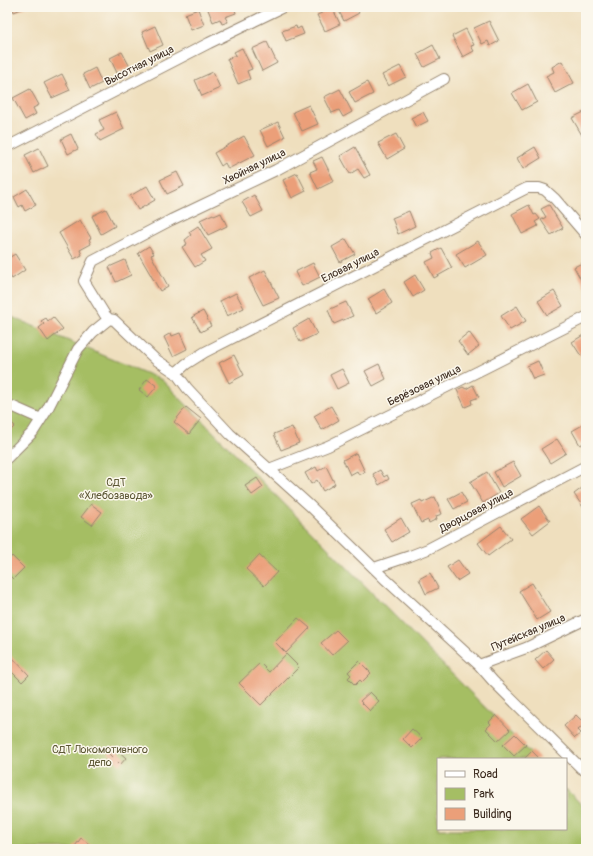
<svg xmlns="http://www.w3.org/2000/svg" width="593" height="856" viewBox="0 0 593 856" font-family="Pangolin,sans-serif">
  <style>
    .green { fill: #a5be64; stroke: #707441 }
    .building { fill: #eb9f79 }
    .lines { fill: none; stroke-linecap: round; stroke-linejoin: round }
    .minor-casing { stroke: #95846e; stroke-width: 12 }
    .minor { stroke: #fff; stroke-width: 10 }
    .labels { text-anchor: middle; stroke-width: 3; stroke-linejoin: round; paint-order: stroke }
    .street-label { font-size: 11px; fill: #3b2a1e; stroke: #fbf7ec }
    .park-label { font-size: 11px; fill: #5b5633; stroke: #fbf7ec }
  </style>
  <rect width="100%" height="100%" fill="#fbf7ec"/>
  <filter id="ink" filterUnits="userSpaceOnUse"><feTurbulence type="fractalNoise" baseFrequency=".025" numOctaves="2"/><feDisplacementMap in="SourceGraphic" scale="8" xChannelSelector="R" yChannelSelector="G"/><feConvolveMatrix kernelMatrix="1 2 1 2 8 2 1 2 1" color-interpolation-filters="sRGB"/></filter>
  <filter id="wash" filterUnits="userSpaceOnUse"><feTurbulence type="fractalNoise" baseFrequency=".012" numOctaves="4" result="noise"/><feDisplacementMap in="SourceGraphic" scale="16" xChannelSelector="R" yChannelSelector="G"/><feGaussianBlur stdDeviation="0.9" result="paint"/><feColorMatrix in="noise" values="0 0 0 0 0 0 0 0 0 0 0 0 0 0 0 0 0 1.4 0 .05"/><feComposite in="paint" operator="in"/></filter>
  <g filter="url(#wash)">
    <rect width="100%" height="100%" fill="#efdfbe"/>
    <path class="green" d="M7,315l155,65 374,379h-98v70h128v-40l20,20v40h-579z"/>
    <g id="blocks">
      <path class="building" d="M12,7h14l-12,5z
        M207,7h27l2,6 -11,4 3,5 -6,2 -2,-5 -7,3z
        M322,7h10l8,17 -15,7 -8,-16 7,-3z
        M337,7h19l3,6 -15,8z
        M198,9l6,16 -13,5 -6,-16z
        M489,21l10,20 -9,5 -2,-5 -6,3 -8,-16z
        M155,26l8,19 -13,6 -8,-19z
        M296,26l1,3 4,-2 3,7 -18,7 -4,-10z
        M466,29l8,16 -3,1 3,5 -11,6 -11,-21z
        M267,42l10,21 -15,8 -10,-22z
        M433,45l7,14 -16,8 -7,-13z
        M242,48l10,21 -5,2 3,8 -12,5 -11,-25 9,-4 -2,-3z
        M122,52l8,15 -13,6 -7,-15z
        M562,61l12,22 -19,10 -9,-17 8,-4 -2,-5z
        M400,66l6,11 -18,9 -6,-11z
        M95,68l7,15 -12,6 -7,-15z
        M213,72l7,16 -18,8 -7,-16z
        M62,74l8,16 -18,8 -8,-15z
        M367,82l6,12 -18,9 -6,-11z
        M528,84l9,18 -15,8 -10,-17z
        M30,89l9,16 -6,3 3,6 -11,6 -12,-22z
        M340,89l12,23 -9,5 -4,-7 -7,3 -8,-16z
        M309,105l9,19 -16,7 -9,-19z
        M586,111v25l-3,1 -11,-19z
        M116,112l8,17 -24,12 -4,-7 8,-4 -5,-10z
        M423,112l5,9 -12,6 -5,-9z
        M278,122l7,15 -17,9 -8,-16z
        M71,134l7,15 -10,5 -7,-15z
        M396,134l8,15 -17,10 -9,-16z
        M244,136l11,19 -27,14 -3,-6 -4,3 -7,-13z
        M355,147l15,28 -6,3 -6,-9 -8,5 -10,-18z
        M535,147l6,11 -18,11 -6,-11z
        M39,148l9,18 -14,7 -9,-18z
        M322,157l12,24 -16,8 -8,-17 7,-3 -4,-8z
        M177,172l7,14 -17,8 -7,-14z
        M297,173l9,18 -14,7 -9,-18z
        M147,186l8,14 -17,10 -8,-14z
        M27,189l9,16 -11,6 -3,-6 -3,2 -5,-10z
        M254,195l9,16 -12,6 -9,-15z
        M529,205l5,10 2,-1 4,5 -5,3 3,4 -16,8 -10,-20z
        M549,205l14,23 -12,7 -10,-15 5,-3 -5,-8z
        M106,209l9,17 -14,8 -9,-18z
        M409,211l6,15 -17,8 -6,-16z
        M221,213l6,13 -19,9 -8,-15 13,-6 1,2z
        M80,220l11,18 -2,1 2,5 -11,6 2,5 -8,4 -15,-26z
        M198,226l14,23 -11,6 4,6 -10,6 -13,-20 5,-3 -2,-4 6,-5 -2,-3z
        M346,239l9,15 -15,8 -8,-15z
        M478,241l9,14 -22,13 -9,-14z
        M149,246l5,8 -3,1 17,31 -8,5 -22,-38z
        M441,248l11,20 -18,10 -8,-16 8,-4 -2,-5z
        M15,254l10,16 -13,9 -5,-8v-12z
        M125,260l6,15 -15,7 -7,-15z
        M586,261v28l-12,-22z
        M313,263l7,14 -18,9 -7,-14z
        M265,270l14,28 -16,7 -14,-27z
        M415,275l9,15 -11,7 -9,-15z
        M384,289l8,14 -16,10 -8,-14z
        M554,291l9,15 -16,9 -9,-14z
        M236,293l8,15 -17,8 -7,-15z
        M346,302l7,14 -19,8 -6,-14z
        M517,306l9,15 -16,9 -9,-14z
        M203,311l8,15 -10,6 -9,-15z
        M53,317l10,12 -15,12 -9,-13 5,-4 -3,-3 5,-3 2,3z
        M309,319l8,15 -17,8 -7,-14z
        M469,332l10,14 -11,9 -10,-14z
        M171,333l1,3 8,-3 7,16 -14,7 -9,-19z
        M585,334l1,2v16l-5,4 -9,-14z
        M234,355l10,20 -15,8 -10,-20z
        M538,361l6,14 -11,4 -6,-13z
        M379,364l7,15 -13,7 -8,-15z
        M342,369l7,14 -12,6 -7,-14z
        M147,379l10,7 -9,11 -9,-7z
        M473,385l6,12 -8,3 1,4 -7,3 -8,-17 6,-3 3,2z
        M331,406l8,14 -17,10 -8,-14z
        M186,407l15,12 -12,15 -15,-12z
        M7,419l8,7 -7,7 -1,-1z
        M586,423v19l-6,3 -8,-14z
        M292,427l7,16 -18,7 -7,-16z
        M557,439l9,14 -16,10 -9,-14z
        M356,453l9,19 -6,3 -2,-4 -7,4 -7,-15z
        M513,462l8,14 -19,11 -8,-15z
        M326,466l9,18 -12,7 -6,-11 -6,4 -6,-11 11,-6 2,4z
        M380,470l4,7 3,-2 2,4 -10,6 -6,-11z
        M487,472l12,21 -16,10 -13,-21z
        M257,478l6,9 -11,8 -7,-9z
        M586,485v24l-1,1 -11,-16z
        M461,492l6,10 -13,7 -6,-10z
        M435,497l7,17 -6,2 1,3 -8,4 -1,-3 -7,3 -9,-19 9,-4 1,3z
        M91,504l11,8 -10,13 -11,-8z
        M539,506l11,15 -17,13 -12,-15z
        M401,518l8,14 -17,10 -8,-13z
        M501,526l10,13 -23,17 -10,-13z
        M259,555l18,17 -13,14 -18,-17z
        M12,556l12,12 -11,11 -6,-6v-12z
        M458,560l10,14 -11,7 -10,-14z
        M430,573l8,15 -12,6 -7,-15z
        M532,583l18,29 -13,8 -18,-29z
        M298,618l12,10 -24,25 -11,-11z
        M336,630l11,11 -15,14 -11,-12z
        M546,650l8,9 -11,10 -8,-9z
        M286,654l13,13 -38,38 -22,-22 21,-20 9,9z
        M10,655l19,20 -7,7 -15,-15v-9z
        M359,661l12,12 -9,9 -2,-2 -5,5 -7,-7 3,-3 -3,-3z
        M370,692l9,9 -9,10 -10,-10z
        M496,715l14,15 -12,11 -12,-12 5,-5 -2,-2z
        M576,715l9,9 -7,6 3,3 -6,5 -11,-12z
        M412,729l10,9 -10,10 -9,-9z
        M515,734l11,11 -12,11 -11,-11z
        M114,747l12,11 -6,7 -12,-12z
        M532,751l8,8h-16z
        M81,838l15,11h-23z"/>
    </g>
  </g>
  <g filter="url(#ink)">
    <use href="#blocks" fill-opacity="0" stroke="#95846e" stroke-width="1"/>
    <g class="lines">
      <defs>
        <path id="minor" d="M7,147l202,-104 74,-36
          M109,319l5,1 41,39 21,14 11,15 43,46 79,71 75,73 95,87 14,16 88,87 5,3
          M176,373l10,-9 19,-12 322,-164h12l6,2 10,9 31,36
          M7,404l34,15
          M7,458l26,-26 14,-22 31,-61 15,-17 16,-13 -4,-4 -21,-34 9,-20 78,-41 105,-50 168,-91
          M269,469l59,-23 155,-77 103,-52
          M374,568l36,-12 18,-7 158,-83
          M479,665l47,-17 60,-29"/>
      </defs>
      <use href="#minor" class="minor-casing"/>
      <use href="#minor" class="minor"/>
    </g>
  </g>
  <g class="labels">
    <g class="street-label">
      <text transform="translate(139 65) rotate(-27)" y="4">Высотная улица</text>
      <text transform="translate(254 166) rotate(-26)" y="4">Хвойная улица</text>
      <text transform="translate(350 265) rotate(-27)" y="4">Еловая улица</text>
      <text transform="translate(424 385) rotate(-26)" y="4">Берёзовая улица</text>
      <text transform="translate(476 510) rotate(-28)" y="4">Дворцовая улица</text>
      <text transform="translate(528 632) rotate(-23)" y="4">Путейская улица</text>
    </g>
    <g class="park-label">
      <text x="116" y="486">СДТ<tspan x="116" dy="13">«Хлебозавода»</tspan></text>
      <text x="100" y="753">СДТ Локомотивного<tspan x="100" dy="13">депо</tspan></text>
    </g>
  </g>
  <rect width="593" height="856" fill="none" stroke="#fbf7ec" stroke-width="24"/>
  <rect x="437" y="758" width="130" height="72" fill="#fbf7ec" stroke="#aea59a"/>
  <rect x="445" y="771" width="20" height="6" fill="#ffffff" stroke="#aea59a"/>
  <text x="473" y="778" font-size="12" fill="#3b2a1e">Road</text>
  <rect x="445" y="788" width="20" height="12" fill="#a5be64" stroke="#aea59a"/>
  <text x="473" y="798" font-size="12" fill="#3b2a1e">Park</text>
  <rect x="445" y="808" width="20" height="12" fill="#eb9f79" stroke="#aea59a"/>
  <text x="473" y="818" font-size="12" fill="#3b2a1e">Building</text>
</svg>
